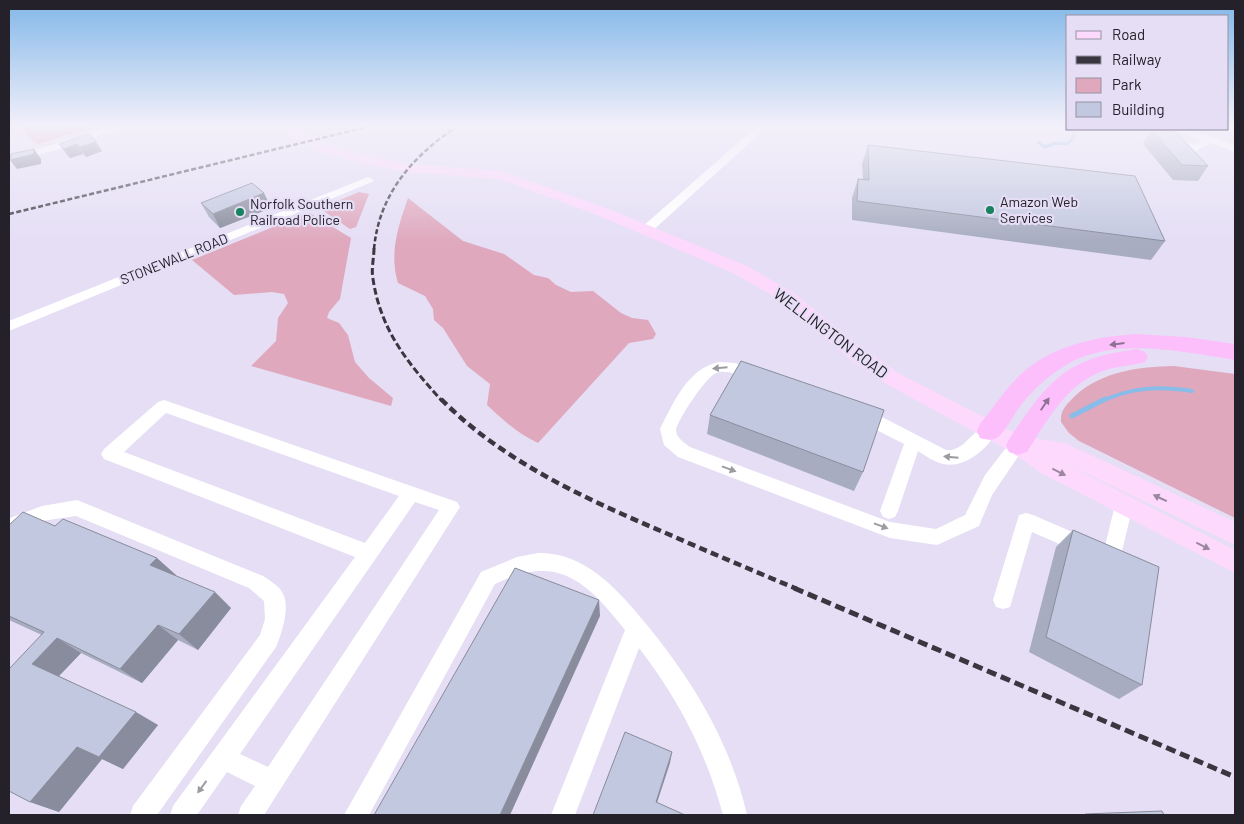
<svg xmlns="http://www.w3.org/2000/svg" width="1244" height="824" viewBox="0 0 1244 824" font-family="Barlow,sans-serif">
  <style>
    .green { fill: #dfa8bd }
    .lines { fill: none; stroke-linecap: round; stroke-linejoin: round }
    .stream-far2 { stroke: #89bce8; stroke-width: 3 }
    .stream-far1 { stroke: #89bce8; stroke-width: 4 }
    .stream { stroke: #89bce8; stroke-width: 5 }
    .minor { fill: #fff; fill-rule: evenodd }
    .major { fill: #fdd9fd; fill-rule: evenodd }
    .highway { fill: #fcbffc; fill-rule: evenodd }
    .rail-far3 { stroke: #393640; stroke-width: 2.5; stroke-dasharray: 5 2.5; stroke-linecap: butt }
    .rail-far2 { stroke: #393640; stroke-width: 3; stroke-dasharray: 7 3; stroke-linecap: butt }
    .rail-far1 { stroke: #393640; stroke-width: 4.5; stroke-dasharray: 8 4.5; stroke-linecap: butt }
    .rail { stroke: #393640; stroke-width: 5; stroke-dasharray: 10 5; stroke-linecap: butt }
    .wall { fill: #a7acc0 }
    .shaded-wall { fill: #888c9c }
    .building { fill: #c2c8df; stroke: #888c9c }
    .oneway { fill: #907093 }
    .oneway2 { fill: #9c9b9f }
    .oneway3 { fill: #9b869e }
    .poi-dot { fill: #18815d; stroke: #e5def5; stroke-width: 2 }
    .labels { text-anchor: middle; stroke-width: 4.5; stroke-linejoin: round; paint-order: stroke }
    .far-poi-label { font-size: 14px; fill: #24212a; stroke: #e5def5; text-anchor: start }
    .far-street-label { font-size: 14px; fill: #24212a; stroke: #e5def5 }
    .street-label { font-size: 16px; fill: #24212a; stroke: #e5def5 }
  </style>
  <rect width="100%" height="100%" fill="#e5def5"/>
  <path class="green" d="M23,127h71l-56,17 -9,-6z
    M359,192l10,2 -13,33 -6,2 -25,-17 -1,-3 6,-5z
    M408,198l55,43 41,13 30,21 14,3 8,7 15,7 22,-1 28,22 11,5 16,2 8,14 -3,5 -24,4 -91,100c-20,-9 -35,-23 -51,-38l3,-21 -23,-18 -24,-38 -9,-8 -1,-11 -8,-13 -27,-13c-9,-29 0,-57 10,-85z
    M310,213l41,25 -11,61 -11,13 -2,6 12,5 9,12 7,27 14,16 24,20 -2,8 -140,-40 25,-25 2,-23 10,-15 -4,-9 -12,-2 -38,3 -42,-35 113,-46z
    M1174,366l61,8v144l-156,-77 -10,-8 -8,-11c-1,-12 6,-18 14,-26 27,-25 64,-29 99,-30z"/>
  <g class="lines">
    <path class="stream-far2" d="M1038,142l7,5 11,-4 11,1 6,-6 2,-9"/>
    <path class="stream-far1" d="M1102,401c31,-14 57,-15 90,-10"/>
    <path class="stream" d="M1072,416l33,-17"/>
    <path class="minor" d="M106,127h15l-1,2 -64,21 -47,12v-6l39,-10z
      M756,127h11l-117,106h-8l-2,-3 2,-3z
      M1228,127h7v4l-8,-2z
      M1167,129h23l45,16v7l-25,-9 -15,9 -36,-14 -1,-2zM1178,131l23,9 -7,5 -23,-10z
      M368,177l6,3 -2,2 -363,149v-10z
      M719,362l16,1 26,8 3,4 -3,4c-14,4 -29,-12 -45,-6 -10,4 -38,46 -40,57 0,8 9,13 14,17l200,75 46,7 29,-14 20,-40 27,-35 6,-2 6,2 2,5 -34,50 -13,31 -42,19 -47,-7 -212,-81 -14,-12 -4,-16c13,-26 28,-61 59,-67z
      M164,400l293,102 3,5 -196,308h-26l3,-9 14,-20 -28,-14 -30,43h-27l3,-9 182,-249 -251,-98 -3,-5 3,-5 54,-47zM166,413l233,83 -34,47 -241,-91zM415,502l24,8 -171,257 -28,-13z
      M861,409l23,9 62,32c21,3 29,-30 49,-24l2,5c-9,18 -33,38 -54,33 -9,-2 -17,-8 -25,-13l-20,60 -3,6 -6,2 -6,-2 -3,-6 24,-67 -49,-25 -2,-4 2,-4z
      M1124,497l6,3 3,5 -14,59 -7,3 -80,-35 -22,75 -7,2 -7,-2 -3,-7 26,-85 7,-2 7,2 72,31 10,-41 3,-5z
      M77,500l186,76c6,4 15,9 19,16 9,13 0,41 -6,55l-119,168h-27l3,-9 127,-171 5,-16 -1,-18 -15,-13 -173,-72 -34,5 -33,15v-17l1,-1 32,-12z
      M538,553c48,-1 81,38 109,72 46,56 84,119 100,190h-24c-17,-63 -44,-115 -84,-167l-64,167h-24l74,-185c-39,-49 -67,-77 -130,-46l-126,231h-25l137,-243 36,-15z"/>
    <path class="major" d="M277,127h17l39,19 26,8 50,10 92,7 108,38 138,57 47,27 67,54 39,27 121,62 44,7 170,79v23l-183,-88 183,93v23l-194,-100 -31,-22 -124,-67 -39,-27 -65,-56 -47,-27 -138,-59 -98,-36 -90,-7 -53,-10 -33,-10 -44,-22z"/>
    <path class="highway" d="M1135,334l51,3 49,7v16c-51,-8 -121,-24 -169,5 -21,13 -36,27 -50,47 -5,8 -11,19 -18,25 -5,4 -11,3 -18,1l-3,-7 3,-7c13,-16 24,-33 39,-48 31,-30 75,-39 116,-42z
      M1137,349l8,3 3,5 -3,5c-14,4 -29,4 -42,9 -37,13 -56,50 -76,81l-9,3 -9,-3 -3,-7c6,-11 14,-22 21,-32 32,-45 57,-57 110,-64z"/>
    <path class="rail-far3" d="M9,214l358,-87
      M374,249c5,-55 38,-92 82,-122"/>
    <path class="rail-far2" d="M374,248c0,10 -3,21 -1,31 8,52 34,83 69,122"/>
    <path class="rail-far1" d="M441,399c62,63 147,101 227,135 43,19 86,37 129,55"/>
    <path class="rail" d="M794,588l441,189"/>
  </g>
  <path class="wall" d="M1151,130l57,36 -10,15 -25,-1 -30,-36z
    M96,142l6,9 -16,6 -3,-3 -13,4 -4,-4 -7,-10z
    M868,145l297,96 -14,19 -299,-40v-22l6,-19h5l-1,-15z
    M264,193l7,15 -51,20 -11,-11 -8,-14z
    M710,415l153,57 -9,19 -147,-57z
    M9,525l167,50h-1l56,33 -33,42 -20,-10 -36,43 -61,-30 -22,23 99,49 -35,44 -21,-10 -43,53 -29,-10 12,-167 -33,-15z
    M1073,530l69,155 -23,14 -90,-47 27,-105z"/>
  <path class="shaded-wall" d="M96,142l6,9 -16,6 -6,-10z
    M77,144l6,10 -13,4 -6,-9z
    M34,149l7,10v5l-24,5 -7,-9z
    M264,193l7,15 -51,20 -7,-14z
    M157,558l19,17 -7,7 -19,-17z
    M215,592l16,16 -33,42 -19,-16z
    M599,600l1,16 -90,199h-10z
    M158,625l20,15 -36,43 -22,-14z
    M57,638l24,15 -24,25 -25,-14z
    M136,712l22,13 -35,44 -21,-10 -43,53 -29,-10 47,-55z
    M672,752l-2,11 -16,49 2,-10z"/>
  <path class="building" d="M1151,130l24,1 33,35 -26,-1z
    M90,134l6,8 -16,5 -3,-3 -13,5 -5,-5 22,-8z
    M868,145l267,31 30,65 -308,-40 1,-22 11,1z
    M34,149v5l-24,6 1,-6z
    M252,183l12,10 -51,21 -12,-11z
    M741,361l143,49 -21,62 -153,-57z
    M23,512l32,14 8,-7 94,39 -7,7 65,27 -36,42 -21,-9 -38,44 -63,-31 -25,26 104,48 -37,45 -22,-10 -47,55 -21,-11v-122l35,-37 -35,-16v-91z
    M1073,530l86,37 -17,118 -96,-48z
    M515,568l84,32 -99,215h-126z
    M625,732l47,20 -16,50 29,13h-92z
    M1162,811l2,4h-78l-1,-1z"/>
  <defs><path id="oneway-solid" d="M-6-.8H1V-3.2L6.5 0L1 3.2V.8H-6Z" transform="scale(1.25)"/></defs>
  <g class="oneway">
    <use href="#oneway-solid" transform="translate(1117 344) rotate(173)"/>
    <use href="#oneway-solid" transform="translate(1045 404) rotate(-56)"/>
  </g>
  <g class="oneway2">
    <use href="#oneway-solid" transform="translate(720 368) rotate(175)"/>
    <use href="#oneway-solid" transform="translate(951 457) rotate(-175)"/>
    <use href="#oneway-solid" transform="translate(729 469) rotate(20)"/>
    <use href="#oneway-solid" transform="translate(881 526) rotate(20)"/>
    <use href="#oneway-solid" transform="translate(202 787) rotate(126)"/>
  </g>
  <g class="oneway3">
    <use href="#oneway-solid" transform="translate(1059 472) rotate(27)"/>
    <use href="#oneway-solid" transform="translate(1160 498) rotate(-155)"/>
    <use href="#oneway-solid" transform="translate(1203 546) rotate(27)"/>
  </g>
  <linearGradient id="sky" x2="0" y2="1"><stop stop-color="#82b7e8"/><stop offset="0.52" stop-color="#f3f0fa"/><stop offset="1" stop-color="#f3f0fa" stop-opacity="0"/></linearGradient>
  <rect width="1244" height="242" fill="url(#sky)"/>
  <g class="poi-dot">
    <circle cx="990" cy="210" r="5"/>
    <circle cx="240" cy="212" r="5"/>
  </g>
  <g class="labels">
    <g class="far-poi-label">
      <text x="1000" y="207">Amazon Web<tspan x="1000" dy="16">Services</tspan></text>
      <text x="250" y="209">Norfolk Southern<tspan x="250" dy="16">Railroad Police</tspan></text>
    </g>
    <g class="far-street-label">
      <text transform="translate(174 259) rotate(-22)" y="5">STONEWALL ROAD</text>
    </g>
    <g class="street-label">
      <text transform="translate(831 333) rotate(37)" y="6">WELLINGTON ROAD</text>
    </g>
  </g>
  <rect width="1244" height="824" fill="none" stroke="#24212a" stroke-width="20"/>
  <rect x="1066" y="15" width="162" height="115" fill="#e5def5" stroke="#9892a4"/>
  <rect x="1076" y="31" width="25" height="8" fill="#fdd9fd" stroke="#9892a4"/>
  <text x="1112" y="40" font-size="15" fill="#24212a">Road</text>
  <rect x="1076" y="56" width="25" height="8" fill="#393640" stroke="#9892a4"/>
  <text x="1112" y="65" font-size="15" fill="#24212a">Railway</text>
  <rect x="1076" y="78" width="25" height="15" fill="#dfa8bd" stroke="#9892a4"/>
  <text x="1112" y="90" font-size="15" fill="#24212a">Park</text>
  <rect x="1076" y="102" width="25" height="15" fill="#c2c8df" stroke="#9892a4"/>
  <text x="1112" y="115" font-size="15" fill="#24212a">Building</text>
</svg>
